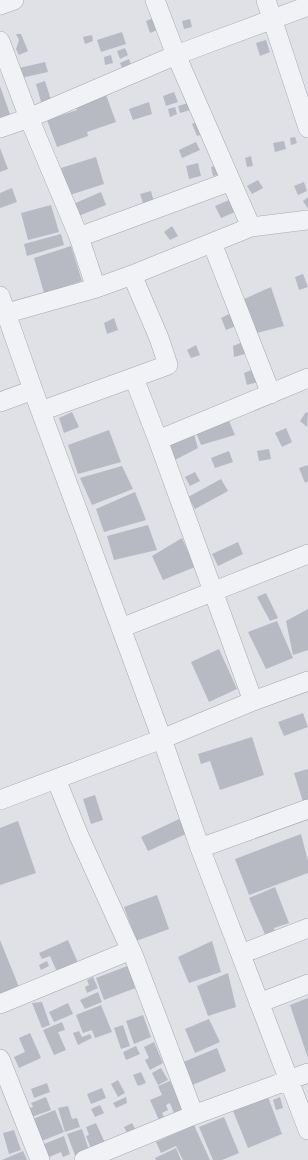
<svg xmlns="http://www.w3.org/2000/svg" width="308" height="1160" viewBox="0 0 308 1160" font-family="Lato,sans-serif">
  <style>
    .building { fill: #b7bac3 }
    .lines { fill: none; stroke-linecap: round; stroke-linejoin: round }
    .minor-casing { stroke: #a5a8b0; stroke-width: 20 }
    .minor { stroke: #f1f2f5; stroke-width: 19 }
  </style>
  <rect width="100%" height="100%" fill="#dfe1e7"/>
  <path class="building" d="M156,17l4,12 -10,4 -4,-12z
    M190,19l2,8 -8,2 -2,-8z
    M122,32l4,12 -25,8 -4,-12z
    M16,34h5l7,17 -9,4 -3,-6 3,-9z
    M92,35l1,6 -8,3 -2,-7z
    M266,40l4,12 -10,4 -4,-13z
    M125,48l3,7 -8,4 -3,-8z
    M111,55l2,8 -8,2 -1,-8z
    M129,59l2,5 -9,4 -2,-5z
    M45,62l3,10 -27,6 -2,-10z
    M45,81l8,25 -10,3 -7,-25z
    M0,86l11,31 -11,4z
    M105,92l11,30 -29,10 1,4 -31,11 -10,-27 30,-10 -3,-7z
    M174,92l4,10 -12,4 -3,-10z
    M149,102l3,12 -19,6 -4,-11z
    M188,103l2,7 -10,3 -2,-7z
    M175,107l2,7 -7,3 -2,-8z
    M201,120l5,13 -9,3 -5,-12z
    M295,137l2,6 -6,2 -1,-7z
    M284,141l2,8 -11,3 -2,-9z
    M196,142l4,8 -18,8 -3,-8z
    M0,148l8,21 -8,3z
    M251,156l2,10 -6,1 -2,-9z
    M96,157l8,27 -34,11 -9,-27z
    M198,163l3,13 -12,3 -3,-13z
    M219,165l3,9 -9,2 -2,-9z
    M258,180l5,8 -11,6 -5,-8z
    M304,182l3,9 -9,4 -4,-9z
    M12,188l5,14 -17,6v-15z
    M151,191l3,11 -10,4 -4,-12z
    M101,192l5,13 -30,12 -5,-12z
    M308,197v12l-5,-8z
    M229,200l6,12 -14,6 -6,-12z
    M51,205l8,27 -31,8 -7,-27z
    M172,226l6,10 -8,4 -6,-8z
    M61,234l3,11 -37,11 -3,-12z
    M71,246l11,35 -38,12 -10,-35z
    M303,274l5,13 -9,3 -4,-13z
    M271,287l13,39 -31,8 -9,-35z
    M235,311l6,13 -15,6 -5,-12z
    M114,318l4,12 -11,4 -3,-11z
    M243,342l5,11 -14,4 -1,-11z
    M196,345l4,10 -9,3 -4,-8z
    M254,369l4,13 -11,3 -3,-12z
    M72,412l7,15 -15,6 -5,-15z
    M306,412l2,1 -1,14 -7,-6z
    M227,416l8,19 -34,10 -6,-15z
    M286,428l6,14 -10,5 -7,-14z
    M109,430l12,32 -43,12 -10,-29z
    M193,431l5,17 -25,13 -7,-18z
    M269,449l2,10 -12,2 -2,-10z
    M229,451l4,11 -18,6 -4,-10z
    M308,465v16l-3,2 -6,-15z
    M122,466l11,23 -41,16 -12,-27z
    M195,472l5,9 -10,5 -5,-9z
    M221,479l7,12 -33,18 -7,-12z
    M135,492l11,28 -42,12 -8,-23z
    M148,525l9,25 -43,10 -7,-24z
    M182,538l13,29 -32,13 -11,-24z
    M238,542l5,12 -25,12 -6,-12z
    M266,593l12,25 -8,3 -13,-24z
    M308,609v41l-15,5 -7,-34z
    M277,621l16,37 -27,11 -18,-37z
    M219,649l18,40 -28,13 -18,-40z
    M303,713l5,14 -24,9 -6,-14z
    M252,737l12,38 -44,15 -10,-29 -9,3 -3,-10z
    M308,769v35l-4,1 -10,-32z
    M95,795l8,25 -12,4 -8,-25z
    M179,819l7,15 -38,17 -7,-14z
    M18,821l18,52 -36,12v-57z
    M301,834l7,27v12l-59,22 -14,-36z
    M275,887l14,36 -15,5 2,7 -9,4 -18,-41z
    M157,895l12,34 -33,12 -12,-34z
    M0,940l21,52 -21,8z
    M68,940l10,23 -21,9 -7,-16 -8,3 -3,-6z
    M212,941l9,31 -32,11 -11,-26z
    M47,961l2,5 -8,4 -2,-5z
    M130,965l8,22 -34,13 -8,-22z
    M228,973l8,34 -28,9 -11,-30z
    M93,977l5,11 -11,5 -2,-6 4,-2 -2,-5z
    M98,992l4,10 -17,7 -5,-9z
    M308,998v60l-18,-53z
    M42,1002l8,23 -8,3 -10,-25z
    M68,1003l5,11 -19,8 -5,-10z
    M101,1005l11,27 -17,6 -3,-8 -9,3 -7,-18z
    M143,1015l8,22 -17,7 -8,-23z
    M209,1019l11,23 -25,11 -10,-24z
    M62,1022l3,8 -7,2 8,18 -12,5 -11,-25z
    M123,1025l7,21 -9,3 -7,-21z
    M79,1031l3,6 8,-3 2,4 -14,7 -5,-12z
    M30,1033l11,25 -22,10 -5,-11 11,-5 -6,-14z
    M154,1042l9,21 -13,7 -5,-10 4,-2 -5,-11z
    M136,1046l4,8 -14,6 -3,-8z
    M217,1048l9,23 -36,15 -9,-23z
    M161,1068l7,12 -10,5 -6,-12z
    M141,1072l5,11 -8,3 -5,-11z
    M118,1080l7,13 -7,4 -7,-13z
    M170,1081l14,31 -9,4 -5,-13 -4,2 2,5 -6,3 2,4 -5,3 -9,-20 12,-5 -4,-9z
    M47,1083l3,9 -16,6 -3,-9z
    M102,1088l4,10 -15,6 -4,-10z
    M46,1097l5,13 -22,8 -3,-9 7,-2 -2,-4z
    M126,1097l1,6 -11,5 -3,-5z
    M268,1097l14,37 -34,14 -15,-37z
    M280,1097l3,11 -7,2 -3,-10z
    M100,1105l4,8 -9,4 -4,-8z
    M68,1106l4,13 5,-1 3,9 -15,5 -7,-24z
    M55,1110l9,22 -27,11 -9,-22z
    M224,1117l15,36 -17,7h-9l-14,-33z
    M96,1123l10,22 -14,6 -6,-15 3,-1 -3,-8z
    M132,1123l5,9 -8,4 -5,-9z
    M194,1125l16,35h-27l-7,-14 -15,7 -5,-11z
    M82,1129l8,24 -14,5 -9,-24z
    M14,1130l7,20 -12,4 -6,-21z
    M64,1136l6,18 -7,3 -2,-5 -17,7 -5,-13z
    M176,1148l5,12h-25l-1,-2z
    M23,1151l4,9h-25z"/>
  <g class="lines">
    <defs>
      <path id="minor" d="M155,0l21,55 75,172
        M266,0l42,128
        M0,5l14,-5
        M0,41l29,77 50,119 17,51
        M0,128l29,-10 147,-63 132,-49
        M79,237l152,-56
        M212,243l59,151
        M0,296l33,94 129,349 38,109 108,282
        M0,315l96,-27 36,-13 119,-48 57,-7
        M134,378l24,62 95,261
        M0,402l33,-12
        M41,411l127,-46 -9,-27 -27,-63
        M158,440l150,-62
        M121,628l187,-74
        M56,779l23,57 55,121 60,158
        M0,800l162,-61 91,-38 55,-20
        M200,848l108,-39
        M241,954l67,-26
        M259,1003l49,-19
        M0,1004l131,-54
        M0,1059l40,101
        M84,1160l110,-45 114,-42"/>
    </defs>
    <use href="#minor" class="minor-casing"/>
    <use href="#minor" class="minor"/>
  </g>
</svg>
